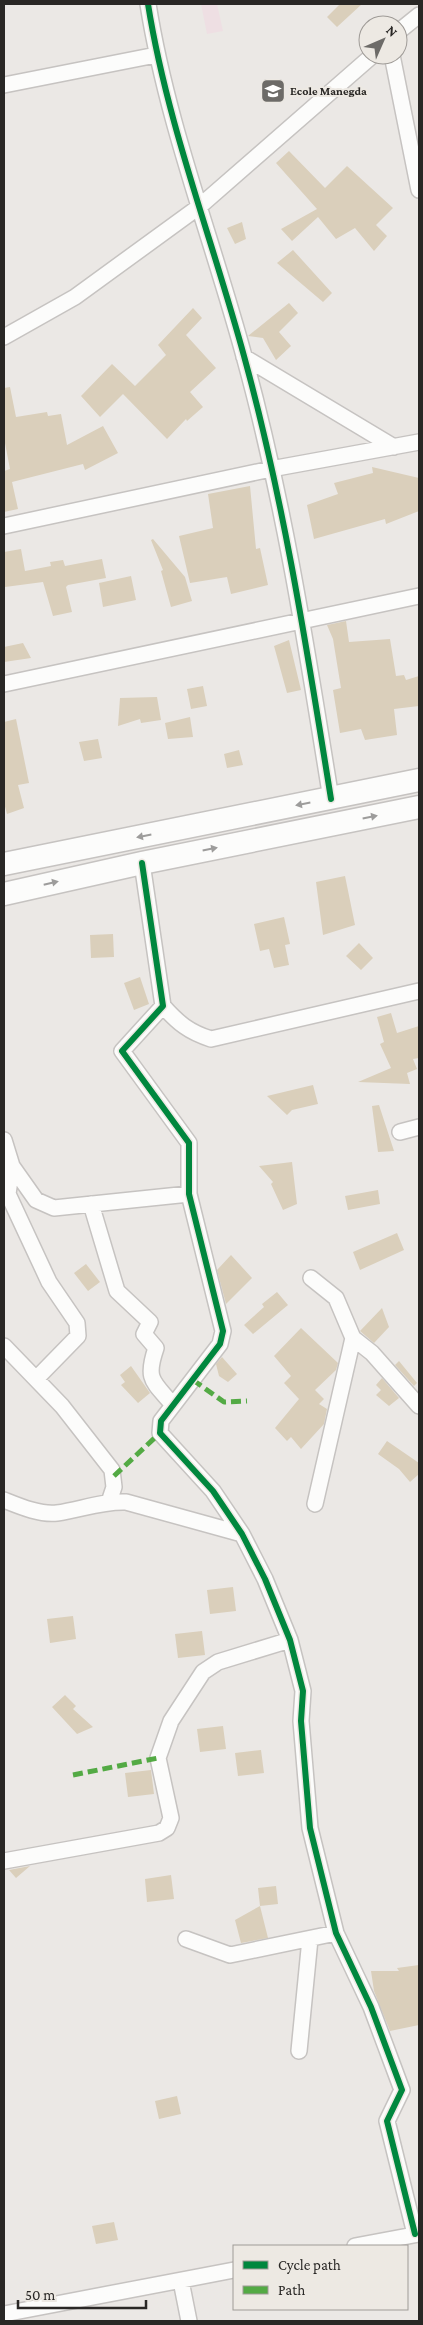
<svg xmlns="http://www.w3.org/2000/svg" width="423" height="2325" viewBox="0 0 423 2325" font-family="'Crimson Pro',serif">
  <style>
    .commercial { fill: #eedfe3 }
    .building { fill: #dacfbb }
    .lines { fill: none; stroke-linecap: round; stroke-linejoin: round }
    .street-casing { stroke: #c6c3c1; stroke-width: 18 }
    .secondary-casing { stroke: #c6c3c1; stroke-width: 25 }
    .street { stroke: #fcfcfb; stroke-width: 15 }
    .secondary { stroke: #fcfcfb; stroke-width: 22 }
    .quiet { stroke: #53aa44; stroke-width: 5; stroke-dasharray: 10 5; stroke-linecap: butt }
    .cycleway-casing { stroke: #ede9e3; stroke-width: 9 }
    .cycleway { stroke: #00873e; stroke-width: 6 }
    .oneway { fill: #9d9c9b }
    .labels { text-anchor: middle; stroke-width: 4; stroke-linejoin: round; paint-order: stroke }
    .poi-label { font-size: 12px; font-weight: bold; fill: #292725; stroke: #ede9e3; text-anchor: start }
  </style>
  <rect width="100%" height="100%" fill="#ebe8e5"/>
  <path class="commercial" d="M201,4h16l6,27 -16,3z"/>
  <path class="building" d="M340,4h22l-25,23 -10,-10z
    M289,151l36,37 22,-22 46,42 -17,17 11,11 -13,15 -19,-23 -19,11 -18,-22 -26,24 -11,-12 36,-20 -41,-46z
    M242,222l4,17 -11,5 -8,-16z
    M293,250l39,43 -9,9 -46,-39z
    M289,303l9,10 -19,19 12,14 -15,14 -13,-22 -15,-2z
    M193,308l9,10 -16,17 30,33 -26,24 13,15 -16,14 -1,-2 -19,20 -44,-45 -23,23 -19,-21 31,-32 23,22 31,-31 -8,-10z
    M10,387l6,30 31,-5 1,4 13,-2 6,31 36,-19 15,27 -33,17 -2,-6 -71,18 6,27 -14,3v-41l6,-2 -6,-31v-50z
    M372,467l47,11v33l-33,13 -1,-5 -71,20 -7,-34 31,-11 -4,-11 39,-10z
    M250,486l6,63 4,-1 8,37 -37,9 -4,-17 -37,6 -11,-47 34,-8 -5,-34z
    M153,539l32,38 7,24 -21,6 -10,-36 2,-1 -12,-30z
    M21,549l4,22 26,-5 -1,-4 13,-2 2,6 37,-7 4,19 -38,7 -2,2 6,25 -19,4 -10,-34 -38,5 -1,-35z
    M131,576l5,24 -33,7 -4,-24z
    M346,621l3,21 41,-3 6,37 8,-1 2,5 13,-4v30l-25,3 3,26 -32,5 -4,-11 -21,4 -7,-43 8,-2 -8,-49 -6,-14z
    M289,640l12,50 -14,3 -13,-47z
    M23,643l8,15 -27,4v-15z
    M203,686l4,20 -16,3 -4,-20z
    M157,697l4,23 -20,3 -1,-4 -22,7 2,-28z
    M190,717l3,20 -25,2 -3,-16z
    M16,719l13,64 -11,2 6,23 -17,6 -3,-11v-81z
    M98,739l4,19 -18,3 -5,-19z
    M239,750l4,15 -16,3 -3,-14z
    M345,876l10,49 -32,10 -7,-53z
    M284,917l6,27 -5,1 4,20 -15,3 -5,-19 -9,2 -6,-27z
    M113,934l1,23 -23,1 -1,-23z
    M359,943l14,15 -12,12 -15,-14z
    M140,977l9,27 -15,6 -10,-27z
    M391,1013l6,20 22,-7v32l-6,1 4,10 -10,4 3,11 -52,-2 33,-14 -11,-24 4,-2 -7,-25z
    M313,1085l5,19 -26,6 -5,5 -20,-19z
    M379,1105l15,46 -16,1 -6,-46z
    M292,1162l5,42 -14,6 -12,-26 2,-2 -14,-16z
    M378,1190l2,14 -32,6 -3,-14z
    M397,1233l7,17 -44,20 -7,-18z
    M231,1255l21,23 -26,26 -9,-34z
    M86,1264l14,18 -12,9 -14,-18z
    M277,1292l11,13 -35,29 -9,-9 20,-18 -2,-3z
    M382,1308l7,19 -15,16 -14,-12z
    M301,1328l37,35 -2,7 -21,20 9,9 -5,5 8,5 -3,15 -23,25 -10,-12 -4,4 -12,-13 24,-29 -15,-16 7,-7 -17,-20z
    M222,1357l15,17 -9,8 -9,-6 -3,-12z
    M399,1361l18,22 -3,3 -19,-21z
    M131,1366l19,27 -12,10 -17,-18 4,-3 -5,-7z
    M382,1378l17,20 -10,8 -13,-11 5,-5 -5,-5z
    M387,1441l32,22v11l-9,8 -11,-13 -21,-15z
    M233,1587l3,24 -26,3 -3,-24z
    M73,1616l3,23 -26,4 -3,-24z
    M202,1631l3,24 -27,3 -3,-24z
    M65,1695l11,11 -3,3 20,18 -16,7 -25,-27z
    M223,1726l3,23 -26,3 -3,-23z
    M261,1750l3,23 -26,3 -3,-23z
    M151,1770l3,24 -26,3 -3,-24z
    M30,1866l-14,12 -7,-8z
    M171,1875l3,24 -27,3 -2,-23z
    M276,1886l2,18 -18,2 -2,-18z
    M260,1906l8,32 -27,5 -6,-23z
    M419,1965v60l-29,6 -16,-40 -3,-20h28l-2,-3z
    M177,2096l4,18 -22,5 -4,-18z
    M114,2222l4,18 -22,4 -4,-18z"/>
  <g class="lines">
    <defs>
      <path id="street" d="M148,4c19,120 64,234 96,352 40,145 63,294 87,443
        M398,32l21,-17
        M392,55l27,135
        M4,85l152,-30
        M4,337l71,-40 125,-91 173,-151
        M244,357l150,90
        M4,526l267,-57 148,-27
        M4,684l415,-88
        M142,863l21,143 -41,45 67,92v51l34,137 -3,13 -59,77 -1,12 53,58 29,43 23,45 25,61 13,51 -2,30 9,107 26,105 35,74 31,83 -15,31 28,113
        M163,1006c15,17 26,26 48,33l208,-48
        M400,1132l19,-5
        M4,1140l8,26 -4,28 41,88 28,41 1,13 -42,43
        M12,1166l24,34 18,8 135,-14
        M91,1204l26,87 33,31 -6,12 12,14c-11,32 -3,33 17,57
        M311,1278l25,20 17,40 -38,166
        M353,1338l19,15 47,53
        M4,1346l58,60 50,64 2,17 -5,15
        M4,1500c15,6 36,15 53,13 23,-3 44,-12 69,-11l116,32
        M4,1861l155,-28 8,-5 4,-10 -13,-60 13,-37 32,-49 15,-10 72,-22
        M186,1939l44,16 106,-22
        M299,2051l11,-112
        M355,2246l64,-12
        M181,2281l8,40
        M4,2314l230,-44"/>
      <path id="secondary" d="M4,864l415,-84
        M4,894l138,-31 277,-56"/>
    </defs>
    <use href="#street" class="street-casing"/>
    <use href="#secondary" class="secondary-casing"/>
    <use href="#street" class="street"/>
    <use href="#secondary" class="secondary"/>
    <path class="quiet" d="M193,1380l31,22 23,-1
      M114,1476l46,-43
      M73,1775l85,-17"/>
    <defs>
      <path id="cycleway" d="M148,4c19,120 64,234 96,352 40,145 63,294 87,443
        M142,863l21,143 -41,45 67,92v51l34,137 -3,13 -59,77 -1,12 53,58 29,43 23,45 25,61 13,51 -2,30 9,107 26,105 35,74 31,83 -15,31 28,113"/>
    </defs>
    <use href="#cycleway" class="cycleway-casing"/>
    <use href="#cycleway" class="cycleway"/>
  </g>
  <defs><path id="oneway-solid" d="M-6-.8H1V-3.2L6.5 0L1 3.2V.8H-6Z" transform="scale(1.25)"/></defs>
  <g class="oneway">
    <use href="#oneway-solid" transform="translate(303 804) rotate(169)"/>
    <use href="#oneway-solid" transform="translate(370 817) rotate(-11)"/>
    <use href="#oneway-solid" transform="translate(144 836) rotate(169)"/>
    <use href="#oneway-solid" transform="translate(210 849) rotate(-11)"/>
    <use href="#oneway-solid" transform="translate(51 883) rotate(-13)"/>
  </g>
  <defs>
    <symbol id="school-square" viewBox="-11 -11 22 22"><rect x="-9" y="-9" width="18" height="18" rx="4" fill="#6d6b68" stroke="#ede9e3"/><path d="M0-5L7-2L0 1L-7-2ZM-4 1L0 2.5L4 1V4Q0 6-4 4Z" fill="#fff"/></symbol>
  </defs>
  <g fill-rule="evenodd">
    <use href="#school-square" x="259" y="77" width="28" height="28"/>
  </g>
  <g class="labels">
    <g class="poi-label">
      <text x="290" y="95">Ecole Manegda</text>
    </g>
  </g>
  <rect width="423" height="2325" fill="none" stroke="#292725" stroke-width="10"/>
  <rect x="233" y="2245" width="175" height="65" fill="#ede9e3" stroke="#9f9b97"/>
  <rect x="243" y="2261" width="25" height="8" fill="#00873e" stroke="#9f9b97"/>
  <text x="278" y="2270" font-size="15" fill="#292725">Cycle path</text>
  <rect x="243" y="2286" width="25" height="8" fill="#53aa44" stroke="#9f9b97"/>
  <text x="278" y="2295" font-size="15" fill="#292725">Path</text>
  <g transform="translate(383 40) rotate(45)"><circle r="24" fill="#ede9e3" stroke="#9f9b97"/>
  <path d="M0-4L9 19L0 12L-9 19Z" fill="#6d6b68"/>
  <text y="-8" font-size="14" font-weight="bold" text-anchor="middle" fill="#292725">N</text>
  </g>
  <path d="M18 2300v8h128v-8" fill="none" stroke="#292725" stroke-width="2.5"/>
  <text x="25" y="2300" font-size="15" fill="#292725" stroke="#ede9e3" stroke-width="4" paint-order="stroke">50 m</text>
</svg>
